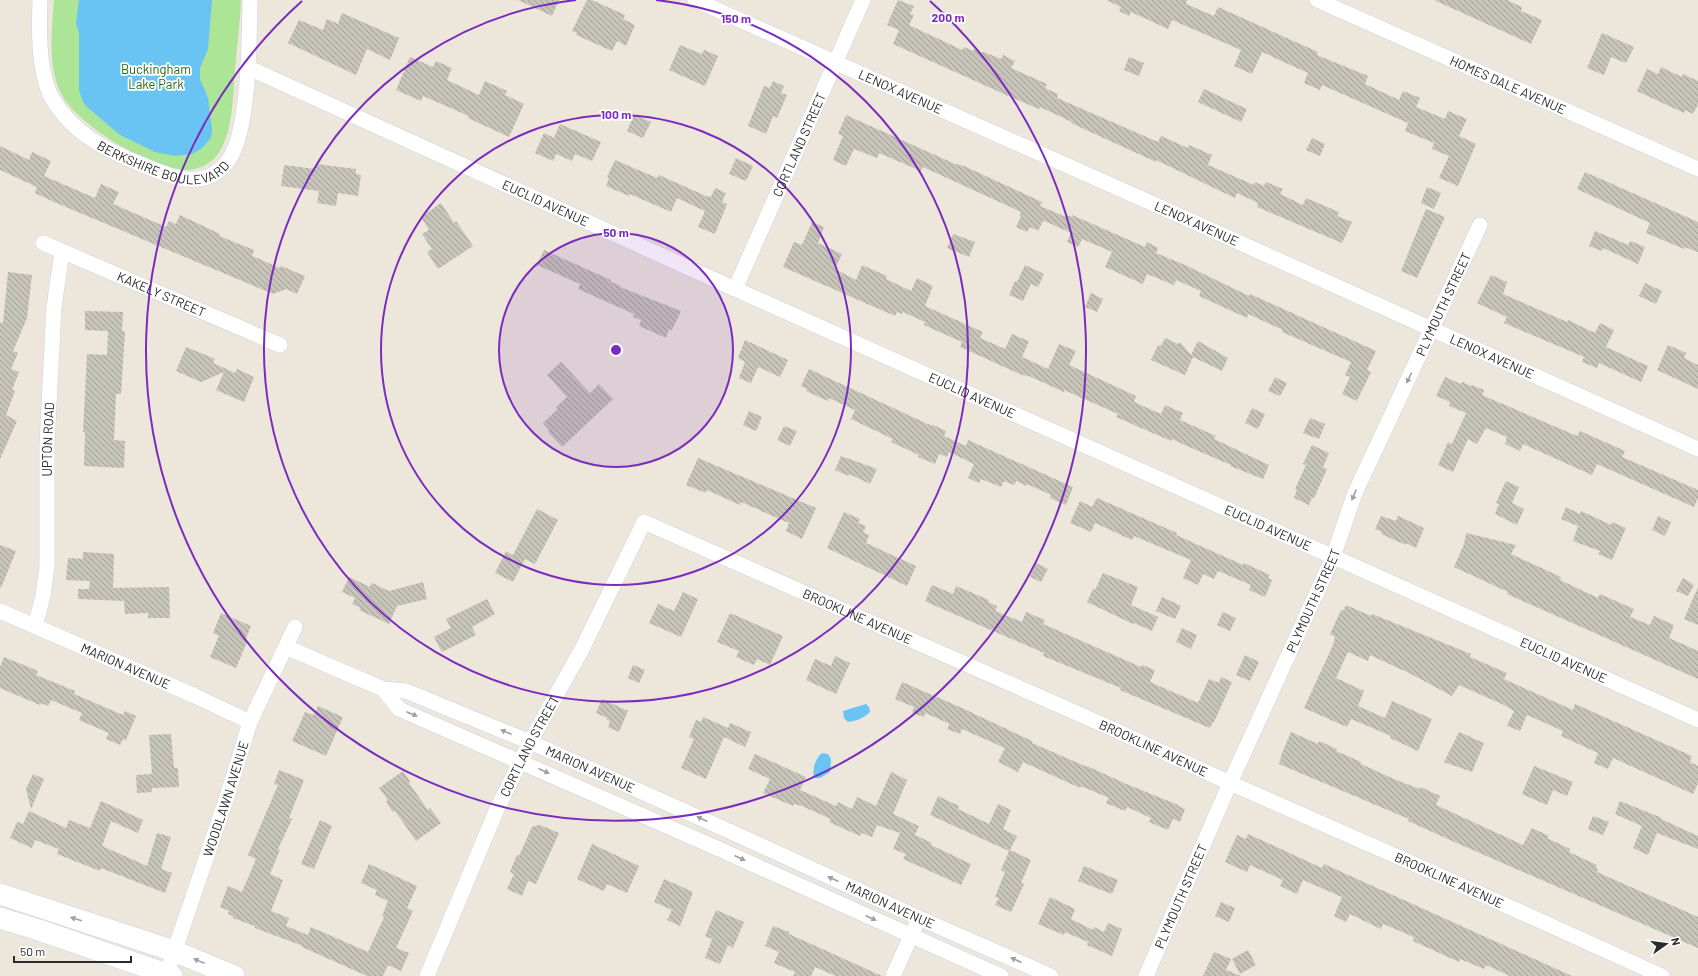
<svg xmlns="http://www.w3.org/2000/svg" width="1698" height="976" viewBox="0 0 1698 976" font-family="Barlow,sans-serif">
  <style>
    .green { fill: #abe595 }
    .water { fill: #6ac4f3 }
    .building { fill: url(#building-back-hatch) }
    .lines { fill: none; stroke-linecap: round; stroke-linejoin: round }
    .street-casing { stroke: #d0d2e3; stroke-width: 16 }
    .secondary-casing { stroke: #d0d2e3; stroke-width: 22 }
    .street { stroke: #fff; stroke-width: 15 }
    .secondary { stroke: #fff; stroke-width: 21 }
    .oneway { fill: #9f9f9f }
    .ring { fill: none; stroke: #7b2cbf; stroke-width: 2 }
    .labels { text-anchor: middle; stroke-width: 3.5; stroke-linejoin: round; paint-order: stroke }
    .park-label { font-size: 13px; fill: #226917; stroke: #fff }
    .street-label { font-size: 13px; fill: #2a2a2a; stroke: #fff }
    .centre { fill: #7b2cbf; stroke: #fff; stroke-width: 2 }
    .ring-label { font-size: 12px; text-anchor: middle; font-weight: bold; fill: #7b2cbf; stroke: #fff; stroke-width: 3.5; stroke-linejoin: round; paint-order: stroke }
  </style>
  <defs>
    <pattern id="building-back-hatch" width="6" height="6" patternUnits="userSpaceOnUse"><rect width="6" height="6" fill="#c7c4ba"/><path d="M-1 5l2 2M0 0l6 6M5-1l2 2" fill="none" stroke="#a29f97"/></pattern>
  </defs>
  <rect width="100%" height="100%" fill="#ece6db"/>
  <path class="green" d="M54,0h187c-1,23 -4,46 -6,69 -2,26 -2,64 -17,85 -7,10 -20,16 -32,16 -34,-1 -108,-44 -124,-75 -15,-28 -10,-64 -8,-95z"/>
  <path class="water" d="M79,0h133l-4,49 -8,19v12l4,8 4,10 4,31 -1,9 -10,11 -9,5 -17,2 -20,-4 -35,-17 -33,-28 -4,-5 -4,-12v-57l-3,-10z
    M866,704l3,3 1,5c-6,6 -14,9 -22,10l-4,-4 -1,-7z
    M822,753l6,1 3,5 -1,13 -10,6h-6c-2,-9 1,-19 8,-25z"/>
  <path class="building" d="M518,0h41l-7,16z
    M587,0h5l33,15 -2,4 12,6 -9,21 -9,-5 -5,10 -36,-16 1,-2 -5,-2z
    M898,0l16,6 -4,8 4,1 -5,10 53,25 2,-3 9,4 1,-2 7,4 3,-1 17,7 2,-4 12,6 -4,7 36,16 -2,4 13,6 -1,4 101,44 3,-6 27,12 1,-3 23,10 -4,10 46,20 1,-3 9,4 2,-4 17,7 -3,5 23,11 3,-7 33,14 -2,4 15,6 -10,21 -85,-36 1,-4 -21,-10 -2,5 -79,-38v2l-85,-39 1,-1 -32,-15 -1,2 -26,-11 -120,-54 6,-14 -12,-5z
    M1106,0h81l-1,4 28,12 4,-9 100,45 -1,3 51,21 -3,8 34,16 4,-9 17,7 -4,9 29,12 3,-8 19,8 -8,17 17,8 -18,42 -19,-8 10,-22 -17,-7 2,-6 -29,-12 3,-8 -86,-38 -2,5 -16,-7 4,-10 -46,-21 -10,22 -18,-8 7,-16 -69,-30 -4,9 -37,-17 -2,4 -10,-5 2,-4z
    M1434,0h73l15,7 -1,4 21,9 -11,24z
    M342,13l57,25 -9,22 -23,-11 -11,26 -68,-32 11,-23 24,10 4,-11 11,5z
    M1602,33l32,14 -8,16 -15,-6 -7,18 -17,-7z
    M680,45l22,9 2,-4 14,6 -13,30 -36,-16z
    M410,57l23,10 3,-6 16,7 -5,12 32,15 6,-14 22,10 -2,4 19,9 -15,33 -41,-19 1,-2 -46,-20 -2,5 -25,-11z
    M1129,57l15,6 -5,13 -15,-6z
    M1661,67l21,10 1,-3 15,7v23l-5,10 -8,-4 -1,3 -47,-22 10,-22 11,5z
    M773,81l11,5 -3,7 6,2 -10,23 -4,-2 -7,18 -18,-8 16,-40 6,2z
    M1204,89l43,20 -6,13 -43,-20z
    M634,115l17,7 -8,16 -16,-7z
    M846,115l109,49 9,2 78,36 -2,4 26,11 1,-2 4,2 1,-2 73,32 2,-5 11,6 -2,5 29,12 64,31 1,-2 126,57 -9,19 4,2 -14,29 -15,-7 8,-17 -5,-2 6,-13 -69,-30 1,-2 -35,-16 -1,4 -48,-22 2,-5 -25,-11 -2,5 -27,-11 -4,10 -38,-17 7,-15 -30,-13 -4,8 -11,-5 4,-9 -22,-10 -6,-2 -5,10 -8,-4 -3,5 -11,-5 5,-11 -2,-1 2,-3 -98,-45 -2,4 -42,-18 -2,5 -23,-9 -8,17 -13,-6 10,-24 -5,-2z
    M560,124l41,18 -9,19 -17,-7 -3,7 -16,-7 -3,7 -18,-8 9,-20 10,5z
    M1312,138l13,6 -5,12 -14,-6z
    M0,146l29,14 3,-8 19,9 -7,15 51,22 6,-14 18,8 -6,12 53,23 3,-6 7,3 4,-9 40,19 -1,2 35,14 -2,6 28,12 1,-2 24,10 -8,18 -11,-5 -13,5 -219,-92 -19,-9 2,-6 -37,-17z
    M736,158l17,8 -7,15 -17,-7z
    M615,160l42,18 2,-3 49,22 1,-1 2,1 4,-9 11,5 -4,9 5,2 -12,30 -17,-7 7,-16 -28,-13 -6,14 -41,-18 -1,2 -23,-10 3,-8 -2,-1z
    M316,164l40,5v5l5,1 -3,21 -20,-3 -2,13 -19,-3 2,-12 -38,-5 3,-21 31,4z
    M1585,172l113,50v30l-13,-5 -1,2 -38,-16 4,-10 -73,-34z
    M1427,187l14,6 -7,16 -13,-6z
    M441,203l13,20 2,-2 17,25 -35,23 -11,-17 5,-3 -10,-15 7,-4 -8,-13z
    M1426,209l19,8 -28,61 -16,-7z
    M812,222l12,5 -6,16 24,11 -7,15 21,11 6,-15 25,11 -1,3 25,12 6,-13 16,8 -8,20 58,26 -3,6 25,11 7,-15 17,7 -7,16 26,12 11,-25 17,7 -7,14 67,31 -2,6 27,12 4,-9 18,8 -3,7 36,16 -2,3 55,26 -6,14 -33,-13 1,-1 -44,-19 -15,-7 -1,2 -48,-21 -7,-3 2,-3 -54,-24v2l-35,-16 -7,-1 -62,-28 2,-5 -38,-17 1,-3 -22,-10 -1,2 -5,-2 -2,4 -112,-49 11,-25 8,3z
    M1595,231l33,14 2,-4 15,6 -7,17 -35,-16 -1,3 -13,-5z
    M953,234l22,8 -6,15 -22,-9z
    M544,250l67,30v2l10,4 -1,1 61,24 -9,19 -3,-1 -3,9 -27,-12 2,-6 -8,-3 1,-3 -56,-25 2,-5 -43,-19z
    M1025,265l19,9 -6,13 -7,-3 -8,17 -14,-6 6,-14 2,1z
    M8,272l24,3 -5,43 -14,33 5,2 -7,16 8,3 -7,18 3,1 -9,24 11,6 -17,38v-137l3,1z
    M1491,275l16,7 -4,12 64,28 1,-2 27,13 5,-10 14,7 -8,17 42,19 -7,16 -42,-19 -2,5 -15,-6 2,-5 -80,-34 3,-6 -30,-14z
    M1645,283l17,8 -6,13 -17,-8z
    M1091,293l12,6 -6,13 -12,-5z
    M85,311l38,1 -1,19h3l-4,63h-5l-2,46 11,1 -1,27 -40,-2 1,-34h-2l4,-78 20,1 1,-24 -23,-1z
    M1165,338l13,6 2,-2 11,13 7,-14 30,17 -6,13 -29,-14 -8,18 -34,-15 7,-15 3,1z
    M745,340l43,20 -8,17 -22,-10 -7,16 -12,-5 6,-16 -7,-4z
    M1668,345l18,8 -2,5 14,7v24l-41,-19z
    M186,347l29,12 -2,4 22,10 2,-4 17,8 -10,25 -28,-12 8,-18 -23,10 -25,-11z
    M561,362l29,31 9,-9 14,15 -51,48 -14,-15 1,-2 -6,-7 15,-14 -2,-2 11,-10 -20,-22z
    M809,369l123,57 1,-1 13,6 -2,5 22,10 2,-6 105,47 -7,18 -16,-7 1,-3 -24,-11v2l-11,-5 -2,4 -10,-4 -3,6 -20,-8 -2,4 -11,-5 6,-14 -25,-12 -2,5 -8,-3 -4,10 -17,-7 1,-2 -28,-13 2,-3 -42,-20 4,-9 -26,-12 -1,3 -22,-10 1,-2 -6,-3z
    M1275,377l12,6 -7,13 -12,-5z
    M1445,377l16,7 1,-2 9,4 1,-1 12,5 -2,5 95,41 3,-5 45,20 -3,6 76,33v8l-4,9 -97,-43 -5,11 -69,-31 -3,7 -15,-7 2,-7 -21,-9 -9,16 -9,-5 -15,33 -15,-7 10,-23 4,2 14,-31 -17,-7 1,-4 -14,-6z
    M1252,408l13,6 -7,15 -13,-6z
    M749,411l13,6 -6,14 -13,-6z
    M1310,418l15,6 -6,15 -16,-6z
    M784,426l13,5 -7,15 -13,-6z
    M1312,445l17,8 -6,14 4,2 -13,29 -2,-1 -3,8 -15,-7 3,-8 -2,-1 11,-24 -3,-1z
    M841,456l36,13 -7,15 -21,-10v2l-14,-6z
    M698,458l118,50 -14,31 -16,-8 3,-8 -48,-21 -1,3 -33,-15 -1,3 -20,-8z
    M1506,481l13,6 -7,16 12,6 -7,16 -22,-11 4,-10 -3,-1z
    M1097,498l80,35 -1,2 67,30 1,-2 26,12 -2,3 4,2 -7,17 -16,-7 2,-5 -33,-14 -4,8 -11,-5 -5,11 -15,-7 8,-18 -57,-24 -2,4 -37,-17 -4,9 -21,-9 10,-22 12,6z
    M1566,507l14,7 1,-3 30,14 1,-3 14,6 -14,32 -14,-6 2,-3 -27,-10 5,-15 -17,-7z
    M537,509l21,11 -23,44 -10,-5 -12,23 -18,-9 11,-22 7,4z
    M844,512l16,7 -2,4 8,3 -3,6 6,3 -3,8 50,23 -9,20 -80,-38z
    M1381,516l15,5 2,-5 26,12 -8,20 -10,-5v2l-25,-11 1,-2 -7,-3z
    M1658,516l13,6 -6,14 -13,-6z
    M1466,533l50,12 -5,9 50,23 -1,3 38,18 2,-4 34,15 -4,8 20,8 4,-9 20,9 -5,13 29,13v28l-191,-85 1,-2 -54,-25 10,-23z
    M0,545l16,6 -15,37h-1z
    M83,552l31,2 -1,34 56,-1 1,31h-22v-5l-23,1 -1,-13 -46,-2v-10h11l1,-8 -24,-1 2,-22 15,1z
    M1036,563l12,6 -7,13 -11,-5z
    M1103,573l35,14 -7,18 27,12 -6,14 -18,-8 -1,1 -46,-22 6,-13 2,1z
    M349,577l21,10 2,-4 17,8 34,-9 4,17 -30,7 -8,18 -30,-14 2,-2 -9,-4 3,-6 -13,-6z
    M1683,578l11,7 -6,11 -12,-5z
    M932,585l21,9 3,-8 33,14 -1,2 9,4 -2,5 27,11 4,-10 19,8 -2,4 98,43 1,-2 13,5 -5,12 48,21 11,-24 10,4 2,-6 11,5 -18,40h-1l-3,6 -90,-38 1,-2 -78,-32 1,-3 -113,-49 -6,-3z
    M1698,587v38l-14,-6z
    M683,592l15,7 -17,38 -32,-14 9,-19 16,7z
    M1162,597l19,9 -6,13 -19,-8z
    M487,599l8,15 -23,13 4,8 -34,17 -8,-15 17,-9 -5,-9z
    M1346,605l25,11 1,-2 99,40 -1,3 37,16 -3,6 69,31 2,-6 117,52 -2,6 8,4v17l-5,11 -80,-36 -5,11 -14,-6 4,-10 -37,-17 2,-5 -36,-16 -7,16 -13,-5 7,-15 -10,-6 -45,-20 -7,11 -41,-22 -41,-19 -2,6 -20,-9 -12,26 28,13 -6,15 27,12 7,-17 40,18 -14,32 -28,-13 1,-2 -40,-17 -4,8 -43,-19 29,-63 2,-8 -5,-3 11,-24 2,1z
    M1223,612l13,6 -6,13 -13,-6z
    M221,613l30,13 -6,15 2,1 -11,26 -26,-11 9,-21 -6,-3z
    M730,613l53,23 -13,29 -13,-6 -3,6 -18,-8 3,-6 -22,-9z
    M1182,628l15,7 -6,14 -15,-7z
    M1245,655l14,7 -9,19 -14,-6z
    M835,656l15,7 -14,31 -30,-14 9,-21 16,7z
    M4,657l34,14 -2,4 39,16 -1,3 49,21 2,-4 11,5 -10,24 -3,-1 -3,6 -14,-6 3,-6 -30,-13 3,-7 -31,-13 -3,6 -7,-3 -1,2 -40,-17v-21z
    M633,665l12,5 -6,13 -11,-5z
    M902,682l60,26 70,33v2l55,24v-1l37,17 54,22v1l7,3 -5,13 -7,-3 -5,11 -19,-8 2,-4 -24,-11 -2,4 -19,-8 3,-5 -28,-12 -1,2 -57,-26 -5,10 -20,-10 7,-14 -43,-19 -2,5 -13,-5 3,-5 -25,-11 -1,4 -12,-4 2,-6 -19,-8z
    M602,699l26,12 -9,21 -11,-5 2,-6 -3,-1v-2l-11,-5z
    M318,706l25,11 -17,39 -34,-15 13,-29 9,3z
    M703,717l25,11 2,-5 21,9 -6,15 -21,-10 -18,42 -25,-11 13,-29 -5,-2 7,-17 5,2z
    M1291,732l27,12 1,-3 18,8 -1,2 25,11v2l35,16 24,9 1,-2 19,9 -4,9 87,40 9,-17 17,8 -2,2 23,11 -1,3 28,13 -1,3 2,1 -1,3 101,45v31l-239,-104 -51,-23 1,-2 -130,-55 2,-6h-1z
    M1459,732l25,11 -12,29 -28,-10z
    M171,734l3,34h4l1,19 -27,1v4l-15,1 -1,-18 16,-1 -3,-39z
    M755,754l51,23 -6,13 36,16 2,-4 14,7 5,-12 19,9 15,-34 16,8 -14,34 26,12 -4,9 17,8 -1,2 40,19 -10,21 -58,-26 3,-5 -13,-5 7,-16 -23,-8 -5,12 -10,-4 -2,3 -31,-14 2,-3 -29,-13 -8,-2 -1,2 -30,-13 7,-14 -22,-10z
    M1534,766l39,16 -6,14 -14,-6 -6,15 -25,-11z
    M279,770l25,10 -15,38 3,1 -14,30 2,1 -10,24 13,6 -12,31 18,7 -3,8 22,9 3,-8 57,25 16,-35 -2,-1 6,-15 -13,-6 2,-5 -16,-7 8,-19 48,22 -10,22 6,3 -17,37 13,5 -8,18 -13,-6 -5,11h-16l-65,-29 1,-1 -48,-18v-2l-22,-8v-2l-5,-2 1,-3 -9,-4 8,-21 14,6 14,-33 -8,-4 30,-70 -4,-1z
    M403,771l7,10 -1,2 19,27 2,-2 11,15 -25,18 -21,-30 -2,1 -7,-10 2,-2 -9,-12z
    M33,774l11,5 -13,30 -5,-20z
    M938,796l21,10 -1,3 31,15 9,-20 13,6 -8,19 14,7 -7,14 21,10 -10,23 3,1 -13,28 -16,-7 4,-7 -4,-1 10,-25 -4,-2 8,-19 -79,-36z
    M101,801l42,19 -5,13 -27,-12 -9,25 45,20 10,-33 14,4 -10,32 11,4 -7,20 -64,-25 -1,3 -43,-17 2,-5 -24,-9 -3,8 -22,-10 7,-16 6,2 6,-13 37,17 3,-8 21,8z
    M1620,801l42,17 -1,1 37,17v13l-41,-16 -9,22 -15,-7 9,-22 -27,-12z
    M1593,816l16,6 -6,13 -15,-6z
    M320,820l12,6 -18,43 -13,-5z
    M538,825h2l19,8 -23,51 -8,-3 -6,15 -15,-7 7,-15 -4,-2 7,-17 2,1 13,-29z
    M1248,834l74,34 2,-4 248,112h-62l-24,-11 -2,4 -24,-10 -1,3 -46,-21 1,-4 -31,-13 -2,5 -31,-15 -4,8 -12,-6 8,-19 -39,-17 -6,14 -17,-8 3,-6 -33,-15 -3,7 -22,-10 12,-27 9,4z
    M592,844l47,22 -12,27 -20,-9 -3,7 -27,-12z
    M1084,866l34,14 -6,14 -34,-13z
    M664,879l29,13 -13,34 -13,-6 5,-10 -18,-8z
    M1050,897l25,12 -4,10 22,11 1,-3 10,5 4,-9 14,6 -10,27 -25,-11 1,-3 -23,-10 -1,3 -26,-11z
    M1221,902l14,6 -6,14 -14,-6z
    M716,910l28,12 -11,26 -5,-3 -8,19 -15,-6 7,-19 -7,-3z
    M773,926l16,6v2l93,42h-46l-21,-9 -4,9h-18l2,-4 -21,-9 5,-11 -14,-6z
    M1248,950l8,15 -16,9 -8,-15z
    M1214,952l17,7 -5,11 15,6h-38z"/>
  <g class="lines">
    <defs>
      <g id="street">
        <path id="s1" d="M40,0c-1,29 -2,72 12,98 20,35 55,53 91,67 28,12 62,27 85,-4 22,-30 21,-122 22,-161"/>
        <path id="s2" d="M695,0l481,214 522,235"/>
        <path id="s3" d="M1317,0l381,169"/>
        <path id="s4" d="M247,67l488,222 963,431"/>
        <path id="s5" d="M43,243l237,102"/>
        <path id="s6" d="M735,289l128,-289"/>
        <path id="s7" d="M0,611l195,85 55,26"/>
        <path id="s8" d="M35,626l8,-30 4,-30v-122l7,-137 8,-55"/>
        <path id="s9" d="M286,647l97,42 23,2 124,51 199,89 190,87 132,58"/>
        <path d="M383,689l16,20 320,140 282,127"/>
        <path id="s10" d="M166,976l61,-179 23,-75 45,-95"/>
        <path id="s11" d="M427,976l70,-167 33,-67 52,-93 62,-127 471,208 115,53 202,89 230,104"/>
        <path d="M893,976l22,-49"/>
        <path id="s12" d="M1146,976l84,-193 103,-226 22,-64 125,-268"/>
      </g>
      <path id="secondary" d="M0,894l174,57 60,25
        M0,918l39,12 133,46"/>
    </defs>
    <use href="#street" class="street-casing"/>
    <use href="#secondary" class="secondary-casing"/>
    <use href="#street" class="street"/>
    <use href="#secondary" class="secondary"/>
  </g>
  <defs><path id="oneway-solid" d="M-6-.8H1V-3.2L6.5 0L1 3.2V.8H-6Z"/></defs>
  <g class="oneway">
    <use href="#oneway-solid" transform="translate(1409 378) rotate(116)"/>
    <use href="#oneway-solid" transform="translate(1354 495) rotate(113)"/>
    <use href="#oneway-solid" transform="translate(412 714) rotate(23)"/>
    <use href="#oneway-solid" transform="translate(506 732) rotate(-158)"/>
    <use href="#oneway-solid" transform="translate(544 771) rotate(24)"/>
    <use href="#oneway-solid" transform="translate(702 819) rotate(-156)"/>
    <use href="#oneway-solid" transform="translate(740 858) rotate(25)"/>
    <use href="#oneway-solid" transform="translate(833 879) rotate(-155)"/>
    <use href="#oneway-solid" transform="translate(871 918) rotate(25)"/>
    <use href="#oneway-solid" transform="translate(76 919) rotate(-162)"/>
    <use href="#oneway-solid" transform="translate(1016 960) rotate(-156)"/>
    <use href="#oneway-solid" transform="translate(199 961) rotate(-158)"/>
  </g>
  <circle cx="616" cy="350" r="117" fill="#7b2cbf" fill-opacity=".12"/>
  <g class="ring">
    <circle cx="616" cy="350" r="117"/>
    <circle cx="616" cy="350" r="235"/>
    <path d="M656 0A352 352 0 1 1 576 0"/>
    <path d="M930 1A470 470 0 1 1 302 1"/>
  </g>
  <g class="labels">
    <g class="park-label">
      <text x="156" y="74">Buckingham<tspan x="156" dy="15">Lake Park</tspan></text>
    </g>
    <g class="street-label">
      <text dy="5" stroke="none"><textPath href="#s3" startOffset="209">HOMES DALE AVENUE</textPath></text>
      <text dy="5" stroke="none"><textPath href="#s2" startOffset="225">LENOX AVENUE</textPath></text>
      <text dy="5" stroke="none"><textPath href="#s6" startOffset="158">CORTLAND STREET</textPath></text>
      <text dy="5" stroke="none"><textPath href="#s1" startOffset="236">BERKSHIRE BOULEVARD</textPath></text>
      <text dy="5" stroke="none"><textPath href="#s4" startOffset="328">EUCLID AVENUE</textPath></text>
      <text dy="5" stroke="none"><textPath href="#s2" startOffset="549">LENOX AVENUE</textPath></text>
      <text dy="5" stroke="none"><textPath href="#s5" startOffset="129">KAKELY STREET</textPath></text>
      <text dy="5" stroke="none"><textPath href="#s12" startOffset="735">PLYMOUTH STREET</textPath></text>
      <text dy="5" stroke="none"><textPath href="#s2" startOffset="873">LENOX AVENUE</textPath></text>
      <text dy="5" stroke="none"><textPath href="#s4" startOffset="796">EUCLID AVENUE</textPath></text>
      <text dy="5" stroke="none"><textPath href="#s8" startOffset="188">UPTON ROAD</textPath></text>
      <text dy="5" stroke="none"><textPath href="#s4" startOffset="1120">EUCLID AVENUE</textPath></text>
      <text dy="5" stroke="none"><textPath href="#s12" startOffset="411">PLYMOUTH STREET</textPath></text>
      <text dy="5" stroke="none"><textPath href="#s11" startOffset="737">BROOKLINE AVENUE</textPath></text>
      <text dy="5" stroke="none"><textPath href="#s4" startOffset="1444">EUCLID AVENUE</textPath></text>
      <text dy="5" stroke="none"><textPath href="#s7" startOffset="137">MARION AVENUE</textPath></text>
      <text dy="5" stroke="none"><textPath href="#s11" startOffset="252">CORTLAND STREET</textPath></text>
      <text dy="5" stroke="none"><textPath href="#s11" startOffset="1061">BROOKLINE AVENUE</textPath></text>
      <text dy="5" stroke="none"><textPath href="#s9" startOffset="329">MARION AVENUE</textPath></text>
      <text dy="5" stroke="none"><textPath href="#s10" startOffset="187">WOODLAWN AVENUE</textPath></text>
      <text dy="5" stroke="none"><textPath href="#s11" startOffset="1385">BROOKLINE AVENUE</textPath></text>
      <text dy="5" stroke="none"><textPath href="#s12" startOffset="87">PLYMOUTH STREET</textPath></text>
      <text dy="5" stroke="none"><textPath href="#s9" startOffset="658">MARION AVENUE</textPath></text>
    </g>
  </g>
  <circle cx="616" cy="350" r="6" class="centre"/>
  <g class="ring-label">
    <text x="948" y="22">200 m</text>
    <text x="736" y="23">150 m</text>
    <text x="616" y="119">100 m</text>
    <text x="616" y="237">50 m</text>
  </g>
  <g transform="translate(1666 944) rotate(76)" stroke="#ffffff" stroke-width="3" paint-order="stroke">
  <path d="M0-3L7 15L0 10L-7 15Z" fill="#2a2a2a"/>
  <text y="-6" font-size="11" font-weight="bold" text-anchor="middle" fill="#2a2a2a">N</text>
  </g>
  <path d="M14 956v6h117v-6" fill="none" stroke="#2a2a2a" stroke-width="2"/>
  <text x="20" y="956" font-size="12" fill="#2a2a2a" stroke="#ffffff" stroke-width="3" paint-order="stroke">50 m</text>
</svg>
